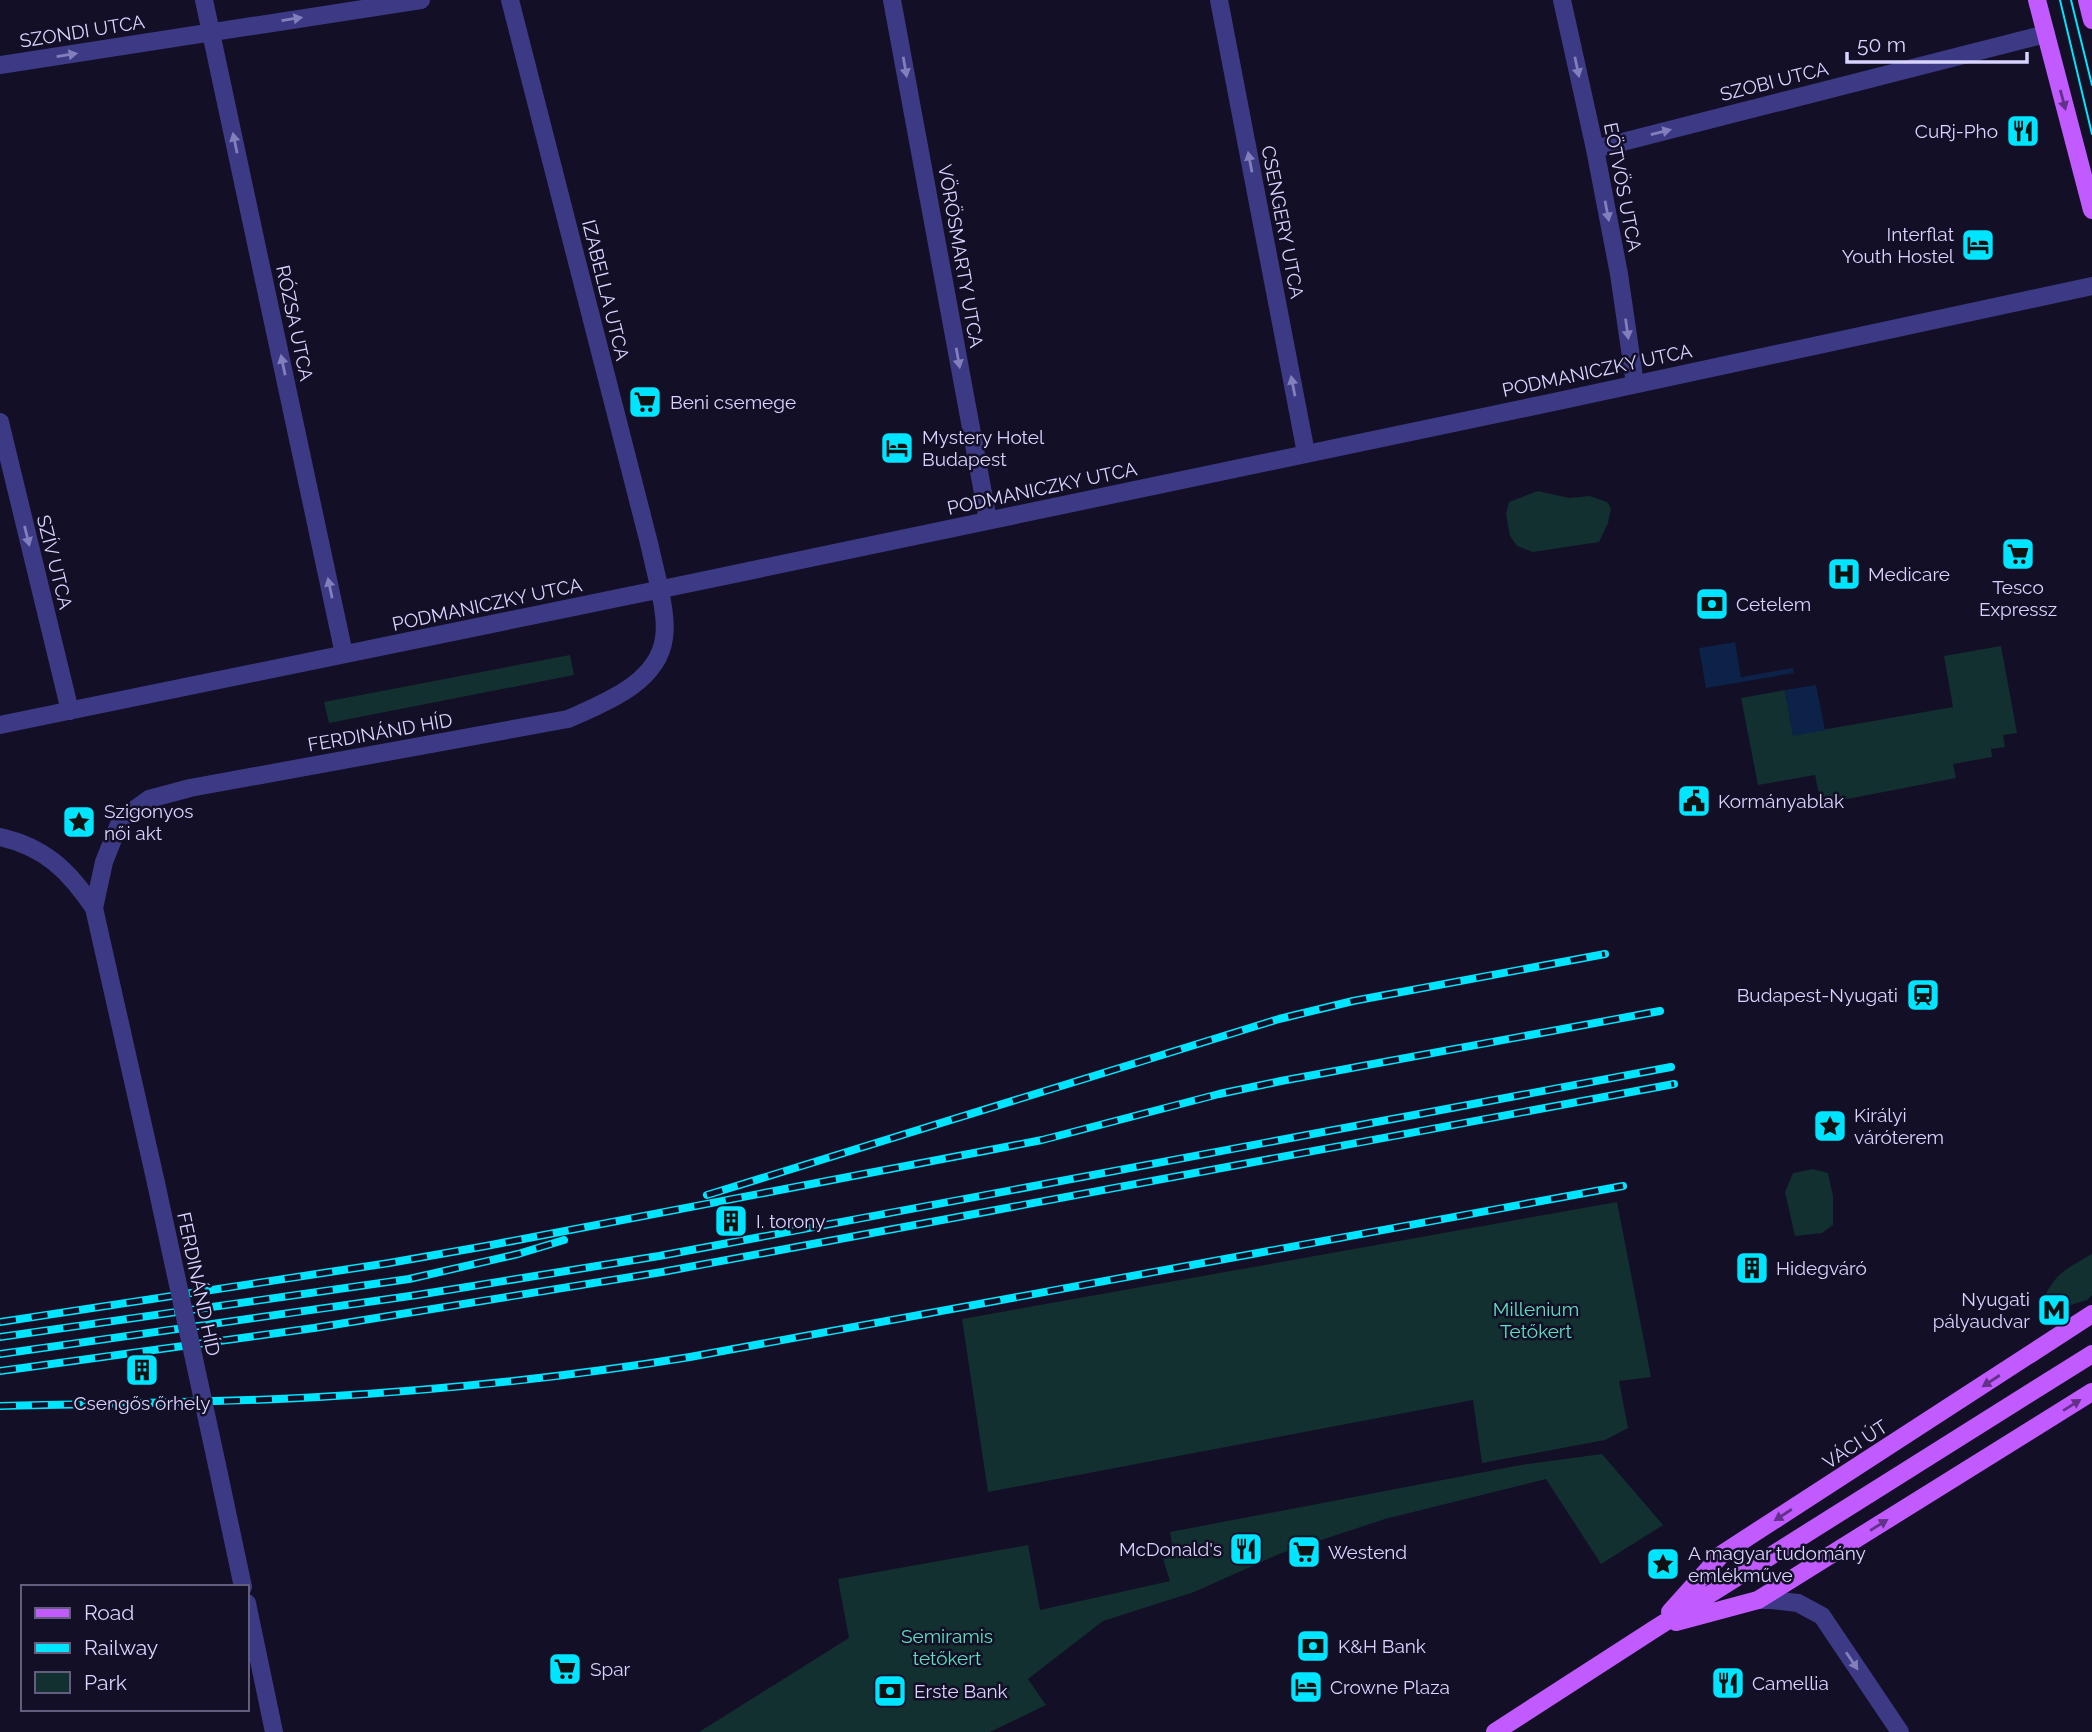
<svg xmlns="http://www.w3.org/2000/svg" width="2092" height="1732" viewBox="0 0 2092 1732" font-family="Raleway,sans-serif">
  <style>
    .green { fill: #12302f }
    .water { fill: #0c2248 }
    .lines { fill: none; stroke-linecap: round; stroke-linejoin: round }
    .minor { stroke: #3d3a85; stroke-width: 18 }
    .major { stroke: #c25bff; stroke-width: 18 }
    .tram { stroke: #00e5ff; stroke-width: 2 }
    .rail-casing { stroke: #00e5ff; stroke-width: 8 }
    .rail { stroke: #130f26; stroke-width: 5; stroke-dasharray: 16; stroke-linecap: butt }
    .minor-bridge { stroke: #3d3a85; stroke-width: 18 }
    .oneway { fill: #837fbc }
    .oneway2 { fill: #623188 }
    .labels { text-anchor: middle; stroke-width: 5; stroke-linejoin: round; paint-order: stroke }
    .street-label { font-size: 19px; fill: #d9d4ff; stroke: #130f26 }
    .poi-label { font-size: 19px; fill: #d9d4ff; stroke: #130f26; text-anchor: start }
    .park-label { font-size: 19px; fill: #5fe0c0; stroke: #130f26 }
  </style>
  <rect width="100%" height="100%" fill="#130f26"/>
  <path class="green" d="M1538,491l31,7 21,-2 17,6 4,6 -3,15 -9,19 -66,10 -16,-6 -7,-10 -4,-22 3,-12z
    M2001,646l16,87 -14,2 2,12 -14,2 1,8 -39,7 3,14 -135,26 -6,-29 -57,10 -17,-87 44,-8 8,45 160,-28 -9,-51z
    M570,655l4,20 -245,48 -5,-21z
    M1813,1169l15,4 5,23v29l-11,8 -27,3 -10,-44 8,-19z
    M1617,1202l34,175 -32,4 9,47 -23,12 -123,23 -9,-63 -485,92 -26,-173z
    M2092,1254v41l-5,5 -33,10 -9,-14c10,-23 26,-30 47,-42z
    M1602,1454l61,71 -62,39 -55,-85 -161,40 -106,35 -85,38 -91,29 -75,58 18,26 -56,27h-291l150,-94 -11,-59 190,-34 12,65 130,-29 -7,-22 11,-3 -4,-24 351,-67z"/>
  <path class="water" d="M1735,642l6,35 52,-9 1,5 -88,15 -7,-40z
    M1816,685l9,45 -32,6 -8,-46z"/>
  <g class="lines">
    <path class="minor" d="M204,0l140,654
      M892,0l96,520
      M1219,0l87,453
      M1562,0l33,149 24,125 16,110
      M0,65l421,-65
      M1595,149l451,-115
      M0,422l70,289
      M0,725l696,-143 858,-180 538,-116
      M0,837c45,10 69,34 94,71l62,275
      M94,908l10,-46 17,-43 28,-20 41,-11 378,-69c36,-16 90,-36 96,-81 4,-25 -9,-66 -14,-91l-140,-547
      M217,1465l26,122
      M1758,1600h14l26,3 24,13 78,116
      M247,1603l27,129"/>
    <path class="major" d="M2037,0l55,210
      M2087,0l5,20
      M1670,1612l52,-58 370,-240
      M1676,1622l82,-22 334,-208
      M1495,1732l161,-104 436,-274"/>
    <path class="tram" d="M2060,0l32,134
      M2071,0l21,85"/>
    <defs>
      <path id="rail" d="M707,1195l572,-176 74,-18 252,-47
        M0,1322l389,-59 97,-17 556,-106 177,-46 62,-13 379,-70
        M0,1337l409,-58 109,-25 46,-14
        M0,1354l417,-59 242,-39 1012,-189
        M0,1371l314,-43 348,-56 1012,-188
        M0,1406c106,-3 213,-3 319,-9 125,-7 248,-20 371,-40l933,-171"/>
    </defs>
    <use href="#rail" class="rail-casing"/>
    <use href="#rail" class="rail"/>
    <path class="minor-bridge" d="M156,1183l61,282"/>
  </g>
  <defs><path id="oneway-solid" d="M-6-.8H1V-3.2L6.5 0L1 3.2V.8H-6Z" transform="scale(1.75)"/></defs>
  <g class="oneway">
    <use href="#oneway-solid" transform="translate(292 19) rotate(-9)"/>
    <use href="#oneway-solid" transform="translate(67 55) rotate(-9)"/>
    <use href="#oneway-solid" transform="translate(905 67) rotate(80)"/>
    <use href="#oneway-solid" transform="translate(1577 67) rotate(78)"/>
    <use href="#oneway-solid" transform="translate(1661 132) rotate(-14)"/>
    <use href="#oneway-solid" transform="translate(235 143) rotate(-102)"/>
    <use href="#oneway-solid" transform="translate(1250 162) rotate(-101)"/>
    <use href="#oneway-solid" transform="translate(1607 211) rotate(79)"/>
    <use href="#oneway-solid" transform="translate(1627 329) rotate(82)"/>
    <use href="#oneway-solid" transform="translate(958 358) rotate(80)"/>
    <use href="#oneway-solid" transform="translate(283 365) rotate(-102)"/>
    <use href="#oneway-solid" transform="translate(1293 386) rotate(-101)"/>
    <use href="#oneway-solid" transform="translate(27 536) rotate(76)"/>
    <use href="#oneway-solid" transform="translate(330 588) rotate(-102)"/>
    <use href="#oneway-solid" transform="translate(1852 1661) rotate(56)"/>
  </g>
  <g class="oneway2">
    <use href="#oneway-solid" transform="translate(2063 100) rotate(75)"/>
    <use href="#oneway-solid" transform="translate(1991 1381) rotate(147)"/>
    <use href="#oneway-solid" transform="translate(2072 1405) rotate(-32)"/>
    <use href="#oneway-solid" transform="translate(1783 1515) rotate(147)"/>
    <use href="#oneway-solid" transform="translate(1879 1525) rotate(-32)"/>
  </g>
  <defs>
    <symbol id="restaurant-square" viewBox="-11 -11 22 22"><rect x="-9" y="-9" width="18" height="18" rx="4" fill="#00e5ff" stroke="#130f26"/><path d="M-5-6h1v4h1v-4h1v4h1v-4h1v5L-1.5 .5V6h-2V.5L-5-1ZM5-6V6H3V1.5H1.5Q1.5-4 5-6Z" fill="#111"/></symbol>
    <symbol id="hotel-square" viewBox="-11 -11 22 22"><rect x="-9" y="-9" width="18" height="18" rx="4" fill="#00e5ff" stroke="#130f26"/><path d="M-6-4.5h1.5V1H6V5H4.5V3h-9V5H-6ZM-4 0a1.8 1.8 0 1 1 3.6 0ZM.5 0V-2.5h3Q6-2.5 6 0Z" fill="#111"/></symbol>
    <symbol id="supermarket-square" viewBox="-11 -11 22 22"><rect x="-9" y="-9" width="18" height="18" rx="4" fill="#00e5ff" stroke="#130f26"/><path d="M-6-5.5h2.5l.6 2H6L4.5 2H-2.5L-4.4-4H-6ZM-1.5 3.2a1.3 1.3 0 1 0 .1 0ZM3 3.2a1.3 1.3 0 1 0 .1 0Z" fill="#111"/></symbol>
    <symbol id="hospital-square" viewBox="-11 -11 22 22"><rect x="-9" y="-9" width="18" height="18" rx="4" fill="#00e5ff" stroke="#130f26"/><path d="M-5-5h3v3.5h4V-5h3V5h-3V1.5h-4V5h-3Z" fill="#111"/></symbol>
    <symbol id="bank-square" viewBox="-11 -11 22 22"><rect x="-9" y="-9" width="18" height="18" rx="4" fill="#00e5ff" stroke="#130f26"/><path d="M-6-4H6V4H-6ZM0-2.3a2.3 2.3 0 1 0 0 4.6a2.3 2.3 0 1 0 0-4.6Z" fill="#111"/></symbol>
    <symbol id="civic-square" viewBox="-11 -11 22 22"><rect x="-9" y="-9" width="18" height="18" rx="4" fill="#00e5ff" stroke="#130f26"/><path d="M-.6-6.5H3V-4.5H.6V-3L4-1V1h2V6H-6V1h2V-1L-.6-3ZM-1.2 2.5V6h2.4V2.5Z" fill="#111"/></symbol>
    <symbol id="sight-square" viewBox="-11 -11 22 22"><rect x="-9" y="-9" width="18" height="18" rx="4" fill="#00e5ff" stroke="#130f26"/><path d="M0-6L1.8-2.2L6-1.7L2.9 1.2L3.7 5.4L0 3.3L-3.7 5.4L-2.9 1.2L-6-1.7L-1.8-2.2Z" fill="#111"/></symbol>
    <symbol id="station-square" viewBox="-11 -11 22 22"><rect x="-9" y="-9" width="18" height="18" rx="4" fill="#00e5ff" stroke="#130f26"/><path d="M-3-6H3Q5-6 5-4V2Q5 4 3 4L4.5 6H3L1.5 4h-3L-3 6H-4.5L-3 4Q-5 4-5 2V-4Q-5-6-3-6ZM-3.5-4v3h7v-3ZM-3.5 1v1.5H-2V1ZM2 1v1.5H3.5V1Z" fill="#111"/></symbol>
    <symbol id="building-square" viewBox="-11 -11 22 22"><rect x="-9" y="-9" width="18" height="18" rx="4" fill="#00e5ff" stroke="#130f26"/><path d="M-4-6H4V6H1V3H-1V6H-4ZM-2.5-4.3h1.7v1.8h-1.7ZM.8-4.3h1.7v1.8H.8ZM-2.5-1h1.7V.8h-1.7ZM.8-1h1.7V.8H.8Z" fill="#111"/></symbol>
    <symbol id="metro-square" viewBox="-11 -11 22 22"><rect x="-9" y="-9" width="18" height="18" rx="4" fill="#00e5ff" stroke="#130f26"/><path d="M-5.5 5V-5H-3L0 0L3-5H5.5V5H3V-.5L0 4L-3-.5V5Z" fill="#111"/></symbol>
  </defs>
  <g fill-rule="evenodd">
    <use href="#restaurant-square" x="2004" y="112" width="38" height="38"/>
    <use href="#hotel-square" x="1959" y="226" width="38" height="38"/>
    <use href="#supermarket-square" x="626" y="383" width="38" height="38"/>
    <use href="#hotel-square" x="878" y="429" width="38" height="38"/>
    <use href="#supermarket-square" x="1999" y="535" width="38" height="38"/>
    <use href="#hospital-square" x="1825" y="555" width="38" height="38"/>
    <use href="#bank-square" x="1693" y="585" width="38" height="38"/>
    <use href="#civic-square" x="1675" y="782" width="38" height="38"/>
    <use href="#sight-square" x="60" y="803" width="38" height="38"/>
    <use href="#station-square" x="1904" y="976" width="38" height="38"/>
    <use href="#sight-square" x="1811" y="1107" width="38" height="38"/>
    <use href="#building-square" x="712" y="1202" width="38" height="38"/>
    <use href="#building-square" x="1733" y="1249" width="38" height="38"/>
    <use href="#metro-square" x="2035" y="1291" width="38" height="38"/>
    <use href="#building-square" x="123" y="1351" width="38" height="38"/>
    <use href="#restaurant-square" x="1227" y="1530" width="38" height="38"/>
    <use href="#supermarket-square" x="1285" y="1533" width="38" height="38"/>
    <use href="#sight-square" x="1644" y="1545" width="38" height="38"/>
    <use href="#bank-square" x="1294" y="1627" width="38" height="38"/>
    <use href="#supermarket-square" x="546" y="1650" width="38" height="38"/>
    <use href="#restaurant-square" x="1709" y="1664" width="38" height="38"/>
    <use href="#hotel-square" x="1287" y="1668" width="38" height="38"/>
    <use href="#bank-square" x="871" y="1672" width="38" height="38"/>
  </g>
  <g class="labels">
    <g class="street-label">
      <text transform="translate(82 31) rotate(-9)" y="7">SZONDI UTCA</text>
      <text transform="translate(1774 81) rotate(-14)" y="7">SZOBI UTCA</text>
      <text transform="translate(1623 187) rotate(79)" y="7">EÖTVÖS UTCA</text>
      <text transform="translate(1283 222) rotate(79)" y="7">CSENGERY UTCA</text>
      <text transform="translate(961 256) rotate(80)" y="7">VÖRÖSMARTY UTCA</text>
      <text transform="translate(606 290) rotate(76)" y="7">IZABELLA UTCA</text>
      <text transform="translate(295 323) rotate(78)" y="7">RÓZSA UTCA</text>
      <text transform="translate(1597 370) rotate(-12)" y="7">PODMANICZKY UTCA</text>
      <text transform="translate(1042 488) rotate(-12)" y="7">PODMANICZKY UTCA</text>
      <text transform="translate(55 562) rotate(76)" y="7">SZÍV UTCA</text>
      <text transform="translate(487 604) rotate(-12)" y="7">PODMANICZKY UTCA</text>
      <text transform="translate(380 732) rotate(-10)" y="7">FERDINÁND HÍD</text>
      <text transform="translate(199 1284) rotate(78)" y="7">FERDINÁND HÍD</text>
      <text transform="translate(1855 1444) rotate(-33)" y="7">VÁCI ÚT</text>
    </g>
    <g class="poi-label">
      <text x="1998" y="138" text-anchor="end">CuRj-Pho</text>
      <text x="1954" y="241" text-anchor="end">Interflat<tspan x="1954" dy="22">Youth Hostel</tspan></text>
      <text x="670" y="409">Beni csemege</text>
      <text x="922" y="444">Mystery Hotel<tspan x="922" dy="22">Budapest</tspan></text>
      <text x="1868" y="581">Medicare</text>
      <text x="2018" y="594" text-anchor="middle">Tesco<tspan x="2018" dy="22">Expressz</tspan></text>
      <text x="1736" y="611">Cetelem</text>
      <text x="1718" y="808">Kormányablak</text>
      <text x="104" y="818">Szigonyos<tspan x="104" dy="22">női akt</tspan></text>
      <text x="1898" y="1002" text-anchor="end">Budapest-Nyugati</text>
      <text x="1854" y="1122">Királyi<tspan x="1854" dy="22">váróterem</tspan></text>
      <text x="756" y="1228">I. torony</text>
      <text x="1776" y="1275">Hidegváró</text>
      <text x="2030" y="1306" text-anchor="end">Nyugati<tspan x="2030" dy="22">pályaudvar</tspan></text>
      <text x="142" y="1410" text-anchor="middle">Csengős őrhely</text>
      <text x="1222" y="1556" text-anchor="end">McDonald's</text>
      <text x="1328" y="1559">Westend</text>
      <text x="1688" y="1560">A magyar tudomány<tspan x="1688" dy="22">emlékműve</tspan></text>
      <text x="1338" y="1653">K&amp;H Bank</text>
      <text x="590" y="1676">Spar</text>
      <text x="1752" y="1690">Camellia</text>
      <text x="1330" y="1694">Crowne Plaza</text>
      <text x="914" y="1698">Erste Bank</text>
    </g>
    <g class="park-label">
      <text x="1536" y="1316">Millenium<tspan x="1536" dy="22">Tetőkert</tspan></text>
      <text x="947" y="1643">Semiramis<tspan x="947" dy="22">tetőkert</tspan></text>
    </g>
  </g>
  <rect x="21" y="1585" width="228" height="126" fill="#130f26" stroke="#625e7d" stroke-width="2"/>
  <rect x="35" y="1608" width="35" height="10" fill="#c25bff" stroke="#625e7d" stroke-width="2"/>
  <text x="84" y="1620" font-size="21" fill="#d9d4ff">Road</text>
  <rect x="35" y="1643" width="35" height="10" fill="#00e5ff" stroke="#625e7d" stroke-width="2"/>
  <text x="84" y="1655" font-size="21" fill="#d9d4ff">Railway</text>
  <rect x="35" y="1672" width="35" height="21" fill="#12302f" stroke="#625e7d" stroke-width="2"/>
  <text x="84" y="1690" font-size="21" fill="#d9d4ff">Park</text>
  <path d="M1847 52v10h180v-10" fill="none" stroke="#d9d4ff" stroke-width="3.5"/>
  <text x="1857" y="52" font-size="21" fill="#d9d4ff" stroke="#130f26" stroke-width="5" paint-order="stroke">50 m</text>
</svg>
